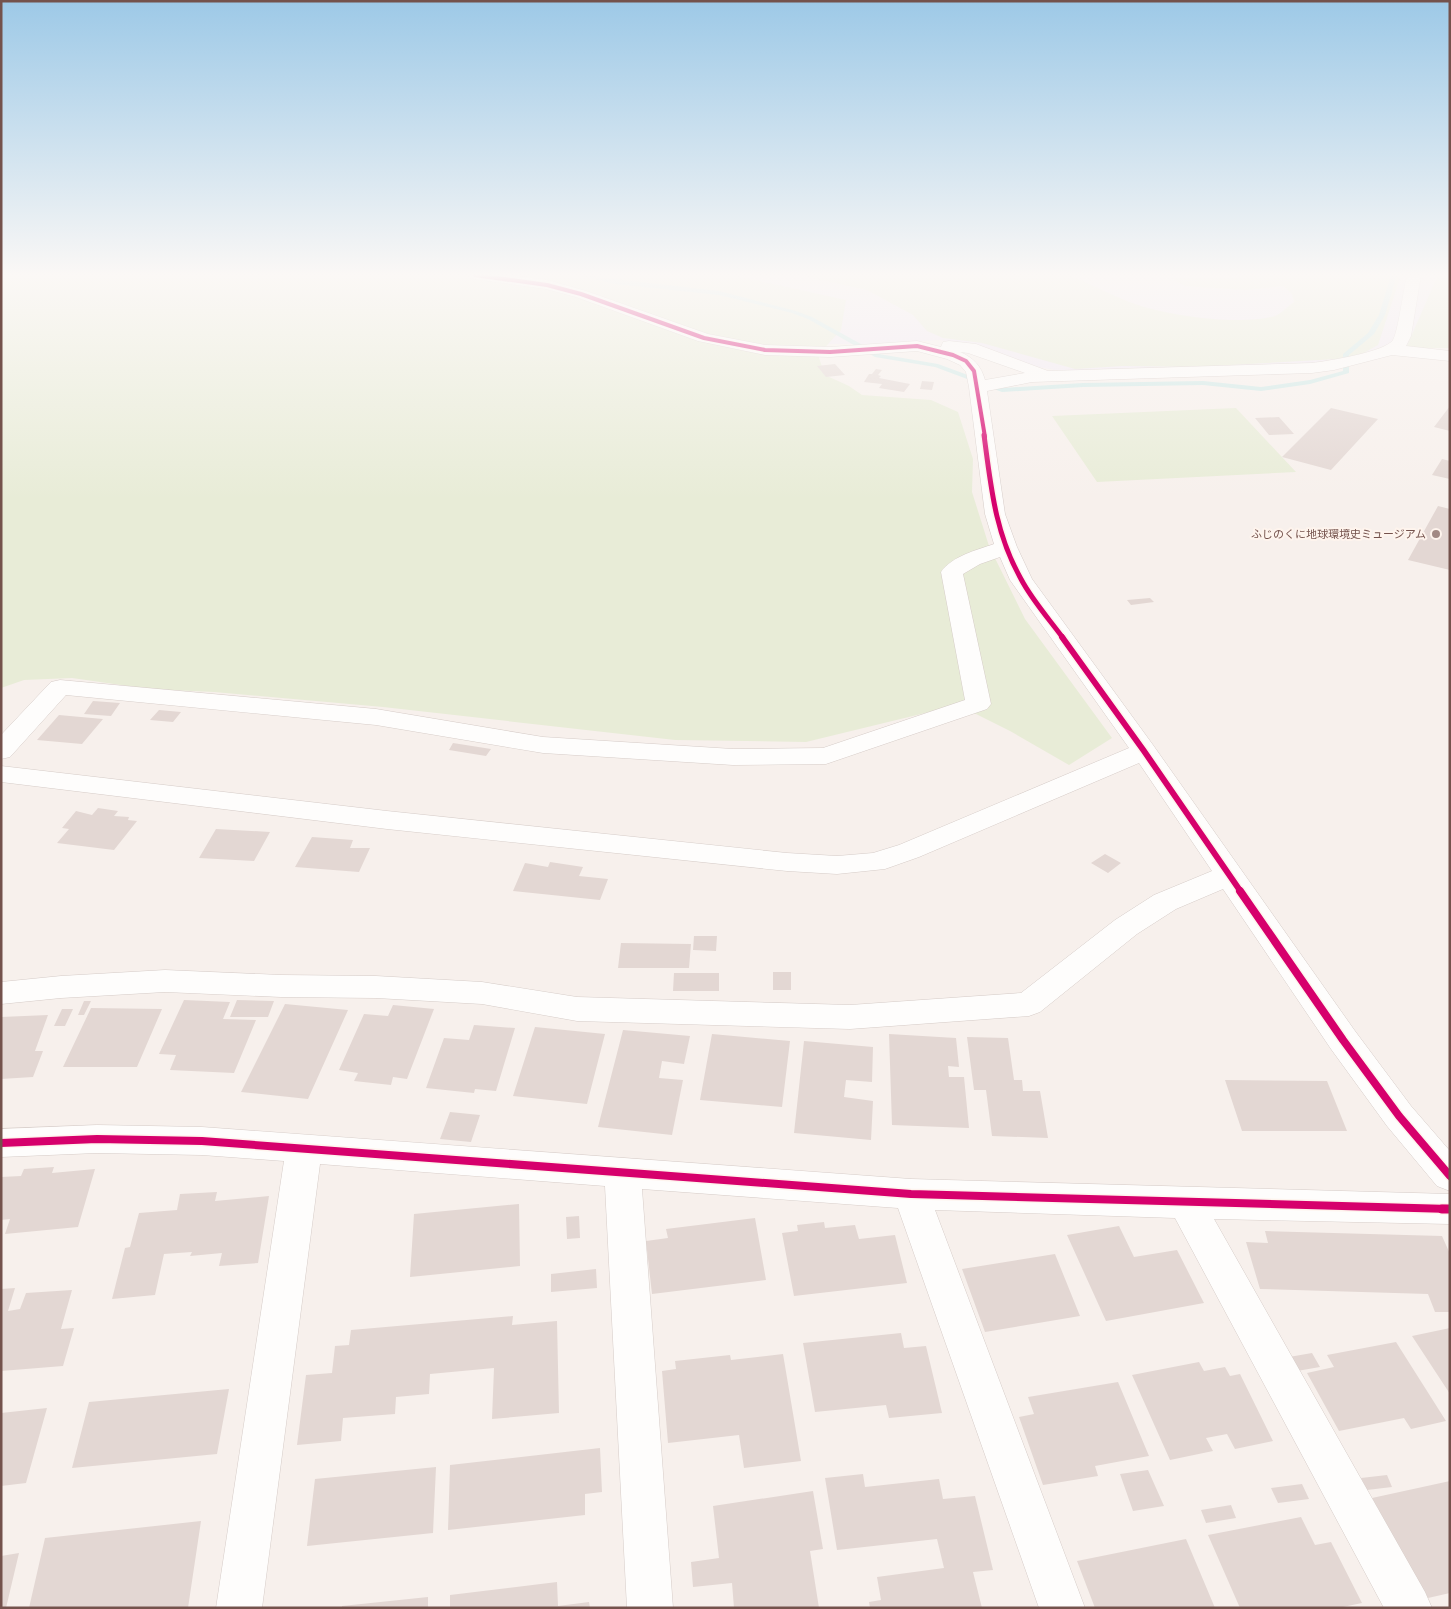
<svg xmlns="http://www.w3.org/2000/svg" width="1451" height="1609" viewBox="0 0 1451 1609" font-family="'Golos Text','Noto Sans JP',sans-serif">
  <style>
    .education { fill: #f1e9f3 }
    .green { fill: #e8ecd7 }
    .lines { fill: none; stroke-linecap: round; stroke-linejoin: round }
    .stream { fill: #cde8e6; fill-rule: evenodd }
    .building { fill: #e3d7d3 }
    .street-casing { stroke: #d6ccc8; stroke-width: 1 }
    .street { fill: #fefdfc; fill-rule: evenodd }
    .cycleway-far4-casing { stroke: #fef4ed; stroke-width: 5.5 }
    .cycleway-far3-casing { stroke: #fef4ed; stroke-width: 8 }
    .cycleway-far2-casing { stroke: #fef4ed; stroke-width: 9 }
    .cycleway-far1-casing { stroke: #fef4ed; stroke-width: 11 }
    .cycleway-casing { stroke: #fef4ed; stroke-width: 12 }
    .cycleway-far4 { stroke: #d6006c; stroke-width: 4 }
    .cycleway-far3 { stroke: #d6006c; stroke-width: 5 }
    .cycleway-far2 { stroke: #d6006c; stroke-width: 6 }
    .cycleway-far1 { stroke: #d6006c; stroke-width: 8 }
    .cycleway { stroke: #d6006c; stroke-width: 9 }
    .poi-dot { fill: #a28984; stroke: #fef4ed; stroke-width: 2 }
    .labels { text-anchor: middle; stroke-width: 4; stroke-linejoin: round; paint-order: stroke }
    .far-poi-label { font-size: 11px; fill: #74524c; stroke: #fef4ed; text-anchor: end }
  </style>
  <rect width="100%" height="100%" fill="#f7f0ec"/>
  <path class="education" d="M560,275h890v61l-47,10h-19l-31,11 -43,9 -244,6 -28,-5 -72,-24 -28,-3 -55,4h-77z"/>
  <path class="green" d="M1,275h732l113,25 -5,30 -23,25 7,20 24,11 13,9 69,5 27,12 15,47 -1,33 17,54 36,73 87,119 -43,27 -59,-34 -52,-26 -152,37 -131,-2 -292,-33 -169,-15 -65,-3 -77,-11 -48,2 -23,8z
    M800,275h267c24,8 46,22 71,30 34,11 103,21 137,11 6,-2 13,-10 19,-14l-2,-8 -9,-8 -37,4 -61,-4 -14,-8h59l23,-3h148l-23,70 -23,13 -160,9 -72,-1 -48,3 -93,-26 -39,-5 -16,-7 -14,-16 -46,-25z
    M1438,275h12v73h-44z
    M1236,408l60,64 -199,10 -45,-66z"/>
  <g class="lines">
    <path class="stream" d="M580,275l139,16 77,20 16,6 67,37 59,10 65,24 80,-5 120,-2 58,6 49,-7 33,-9v-17l25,-21 11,-18 12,-40h6l-12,40 -11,19 -25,21v18l-39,11 -49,7 -58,-6 -120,2 -81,5 -67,-25 -60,-10 -67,-38 -16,-6 -73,-18 -104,-11z"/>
  </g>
  <path class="building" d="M835,364l10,11 -19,2 -9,-11z
    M876,369l6,1 -4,5 3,1 -2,2 31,6 -6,8 -25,-4 3,-4 -18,-2 5,-8h3z
    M922,381l12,1 -2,8 -12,-1z
    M1450,406v25l-16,-4z
    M1331,408l47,11 -47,51 -49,-13z
    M1279,417l15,17 -25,1 -14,-17z
    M1442,459l8,2v18l-18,-4z
    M1438,506l12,3v61l-42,-10z
    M1150,598l4,4 -23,3 -4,-5z
    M93,701l27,2 -9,13 -27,-2z
    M159,710l22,2 -8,10 -23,-2z
    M59,715l44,4 -21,25 -45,-4z
    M453,743l38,6 -5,7 -37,-6z
    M98,808l20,3 -4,5 15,1 -1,3 9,1 -23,29 -57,-7 12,-14 -7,-1 14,-17 16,4z
    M216,829l54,3 -16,29 -55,-3z
    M312,837l41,3 -3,8h20l-11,24 -64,-5z
    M1105,854l16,9 -13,10 -17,-10z
    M550,862l33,5 -4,9 29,3 -8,21 -87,-9 12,-28 23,4z
    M694,936h23l-1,15 -23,-1z
    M621,943l70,1 -2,24h-71z
    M773,972h18v18h-18z
    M674,973h45v18h-46z
    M184,1000l46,2 -7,17 33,1 -22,53 -64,-3 6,-15 -17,-1z
    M237,1000l37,1 -6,16h-38z
    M84,1001h7l-7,14h-6z
    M285,1004l63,6 -40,89 -67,-7z
    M393,1005l41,4 -27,70 -14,-2 -2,8 -37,-4 4,-8 -19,-3 25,-56 24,2z
    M91,1008l71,1 -25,58h-74z
    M62,1009h11l-8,17h-11z
    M48,1015l-13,36h8l-10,26 -32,2v-62z
    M474,1025l41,3 -19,63 -21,-2 -1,4 -48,-5 18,-50 25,2z
    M535,1027l70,7 -18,70 -74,-8z
    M623,1030l67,6 -6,28 -22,-3 -3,17 24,2 -11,55 -74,-8z
    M712,1034l78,7 -8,66 -82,-7z
    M889,1034l67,4 3,29 -11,-1 1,11h15l5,51 -77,-3z
    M967,1037l41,1 6,42h8l1,11h17l8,47 -56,-2 -6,-46h-12z
    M804,1041l69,6 -1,35 -26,-2 -2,17 29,4 -2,39 -77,-7z
    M1225,1080l102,1 20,50h-105z
    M450,1112l30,3 -9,27 -31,-3z
    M54,1167l-2,6 43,-4 -17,58 -73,7 5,-15 -9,1v-43l20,-1 3,-7z
    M217,1192l-2,9 54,-5 -11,67 -39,3 3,-13 -32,3 2,-4 -28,2 -9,41 -43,4 13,-51 5,-1 9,-34 38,-3 3,-16z
    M519,1204l1,62 -110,11 4,-63z
    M579,1216l1,22 -13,1 -1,-22z
    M755,1218l11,62 -114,14 -6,-53 22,-3 -2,-9z
    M824,1222l1,6 30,-3 4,14 36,-4 12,48 -113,13 -12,-63 16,-2 -1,-6z
    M1119,1226l15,31 43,-7 27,53 -98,18 -39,-86z
    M1265,1231l177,5 8,18v58h-15l-7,-18 -168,-5 -14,-47 22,1z
    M1055,1254l25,62 -95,16 -23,-63z
    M596,1269l1,19 -46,4v-18z
    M15,1288l-7,23 12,-2 6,-16 46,-3 -11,39 13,-1 -11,38 -62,5v-82z
    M513,1316l-1,9 45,-4 2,92 -67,6 2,-51 -64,6 -1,20 -33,3 -1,17 -52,4 -2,23 -44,4 9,-70 26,-2 3,-27 14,-1 2,-15z
    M1450,1328v66l-38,-58z
    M901,1333l3,15 22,-2 16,67 -53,5 -3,-13 -71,7 -12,-69z
    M1396,1342l50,79 -35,8 -7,-11 -65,13 -32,-58 27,-6 -7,-12z
    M1312,1353l8,14 -23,4 -8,-14z
    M783,1354l18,107 -57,7 -5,-33 -71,8 -6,-72 14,-2 -1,-8 55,-6 1,5z
    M1199,1362l5,9 21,-4 5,9 10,-2 33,67 -38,8 -8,-15 -21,4 7,13 -43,9 -38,-85z
    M1118,1382l31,74 -54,10 3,10 -55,9 -24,-68 15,-3 -6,-17z
    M229,1389l-12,65 -145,14 17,-66z
    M47,1408l-21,75 -25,3v-73z
    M600,1448l2,44 -17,2v21l-137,15 2,-65z
    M436,1467l-3,66 -126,13 8,-67z
    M1148,1470l16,36 -31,5 -13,-37z
    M863,1474l2,13 74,-8 4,20 32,-3 18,74 -20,2 9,36h-112l-1,-6 12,-2 -4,-23 67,-9 -7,-29 -100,11 -12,-72z
    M1387,1475l5,12 -25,3 -6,-12z
    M1450,1481v112l-22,5 -56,-100z
    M1302,1484l7,15 -31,4 -7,-15z
    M813,1491l10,58 -13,2 9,57h-85l-2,-25 -39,4 -2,-25 28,-4 -6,-52z
    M1231,1505l5,13 -30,5 -5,-13z
    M1301,1517l14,28 16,-3 31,61 -24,5h-98l-32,-73z
    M201,1521l-13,87h-159l16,-70z
    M1186,1539l29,69h-120l-18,-47z
    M19,1553l-13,55h-5v-52z
    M557,1582l1,24 31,-4 1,6h-140v-13z
    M428,1597v11h-86v-2z"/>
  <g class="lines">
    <defs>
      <path id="street" d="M468,275h40l39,5 39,11 122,43 57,11 65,2 87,-6 24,6 2,-5 6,-1 27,3 72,27 264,-8c16,-2 73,-11 81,-23 5,-8 11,-53 14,-65h14l-10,61 -5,10 44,5v10l-58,-6 -58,15 -22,3 -280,9 -45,9 18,123 12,33 15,32 121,166 202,286 56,75 39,45v40l-13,-5 -50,-60 -56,-77 -108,-160 -47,20 -39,25 -97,78 -11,4 -179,13 -273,-8 -95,-17 -106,-6 -95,-1 -116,-5 -104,6 -60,6v-22l60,-6 104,-6 116,5 95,1 106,6 95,15 273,8 171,-12 94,-73 39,-25 58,-24 -73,-108 -220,94 -34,12 -48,5 -50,-3 -400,-42 -386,-47v-16l386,45 400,42 50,3 36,-3 26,-8 230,-97 -119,-168 -10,-23 -20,7 -17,10 28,130 -4,5 -161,55 -93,1 -190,-12 -167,-28 -310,-30 -56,62 -9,2v-24l50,-53 9,-2 316,29 167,28 190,12 90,-1 142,-48 -24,-128c11,-16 36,-22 53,-28l-9,-30 -16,-127 -3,-15 -6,-7 -13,-6 -30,-8 -87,6 -65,-2 -67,-14 -122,-44 -30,-8 -71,-10 -5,-1zM960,352l8,1 57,20 -40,7c-4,-14 -11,-22 -25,-28z
        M97,1125l105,2 709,52 539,15v30l-236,-5 211,373 7,16h-48l-209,-390 -240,-8 150,398h-46l-141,-400 -256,-19 31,419h-46l-22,-422 -285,-22 -58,444h-46l68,-447 -82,-6 -105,-2 -96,4v-28z"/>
    </defs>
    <use href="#street" class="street-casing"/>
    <use href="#street" class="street"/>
    <defs>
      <path id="cycleway-far4" d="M475,275l72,10 34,9 123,44 61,12 65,2 87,-6 36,9 13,6 8,10 11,66"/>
      <path id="cycleway-far3" d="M984,435c7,52 11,98 37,144 11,21 28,40 42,59"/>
      <path id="cycleway-far2" d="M1062,637l82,114 97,141"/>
      <path id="cycleway-far1" d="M1240,891l103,149 56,76 51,60
        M1,1143l96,-4 105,2 709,53 539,15"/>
      <path id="cycleway" d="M1442,1209h8"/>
    </defs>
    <use href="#cycleway-far4" class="cycleway-far4-casing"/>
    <use href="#cycleway-far3" class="cycleway-far3-casing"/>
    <use href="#cycleway-far2" class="cycleway-far2-casing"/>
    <use href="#cycleway-far1" class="cycleway-far1-casing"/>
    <use href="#cycleway" class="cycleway-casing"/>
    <use href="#cycleway-far4" class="cycleway-far4"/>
    <use href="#cycleway-far3" class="cycleway-far3"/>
    <use href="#cycleway-far2" class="cycleway-far2"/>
    <use href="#cycleway-far1" class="cycleway-far1"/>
    <use href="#cycleway" class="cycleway"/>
  </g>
  <linearGradient id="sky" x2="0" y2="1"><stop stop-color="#9dc9e7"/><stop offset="0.55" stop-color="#fbf8f6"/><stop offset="1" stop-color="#fbf8f6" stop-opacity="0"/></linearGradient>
  <rect width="1451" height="500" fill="url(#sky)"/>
  <circle class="poi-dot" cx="1436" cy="534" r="5"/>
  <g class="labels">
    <g class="far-poi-label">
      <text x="1426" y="538">ふじのくに地球環境史ミュージアム</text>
    </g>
  </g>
  <rect width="1451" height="1609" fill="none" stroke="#74524c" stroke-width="5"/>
</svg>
